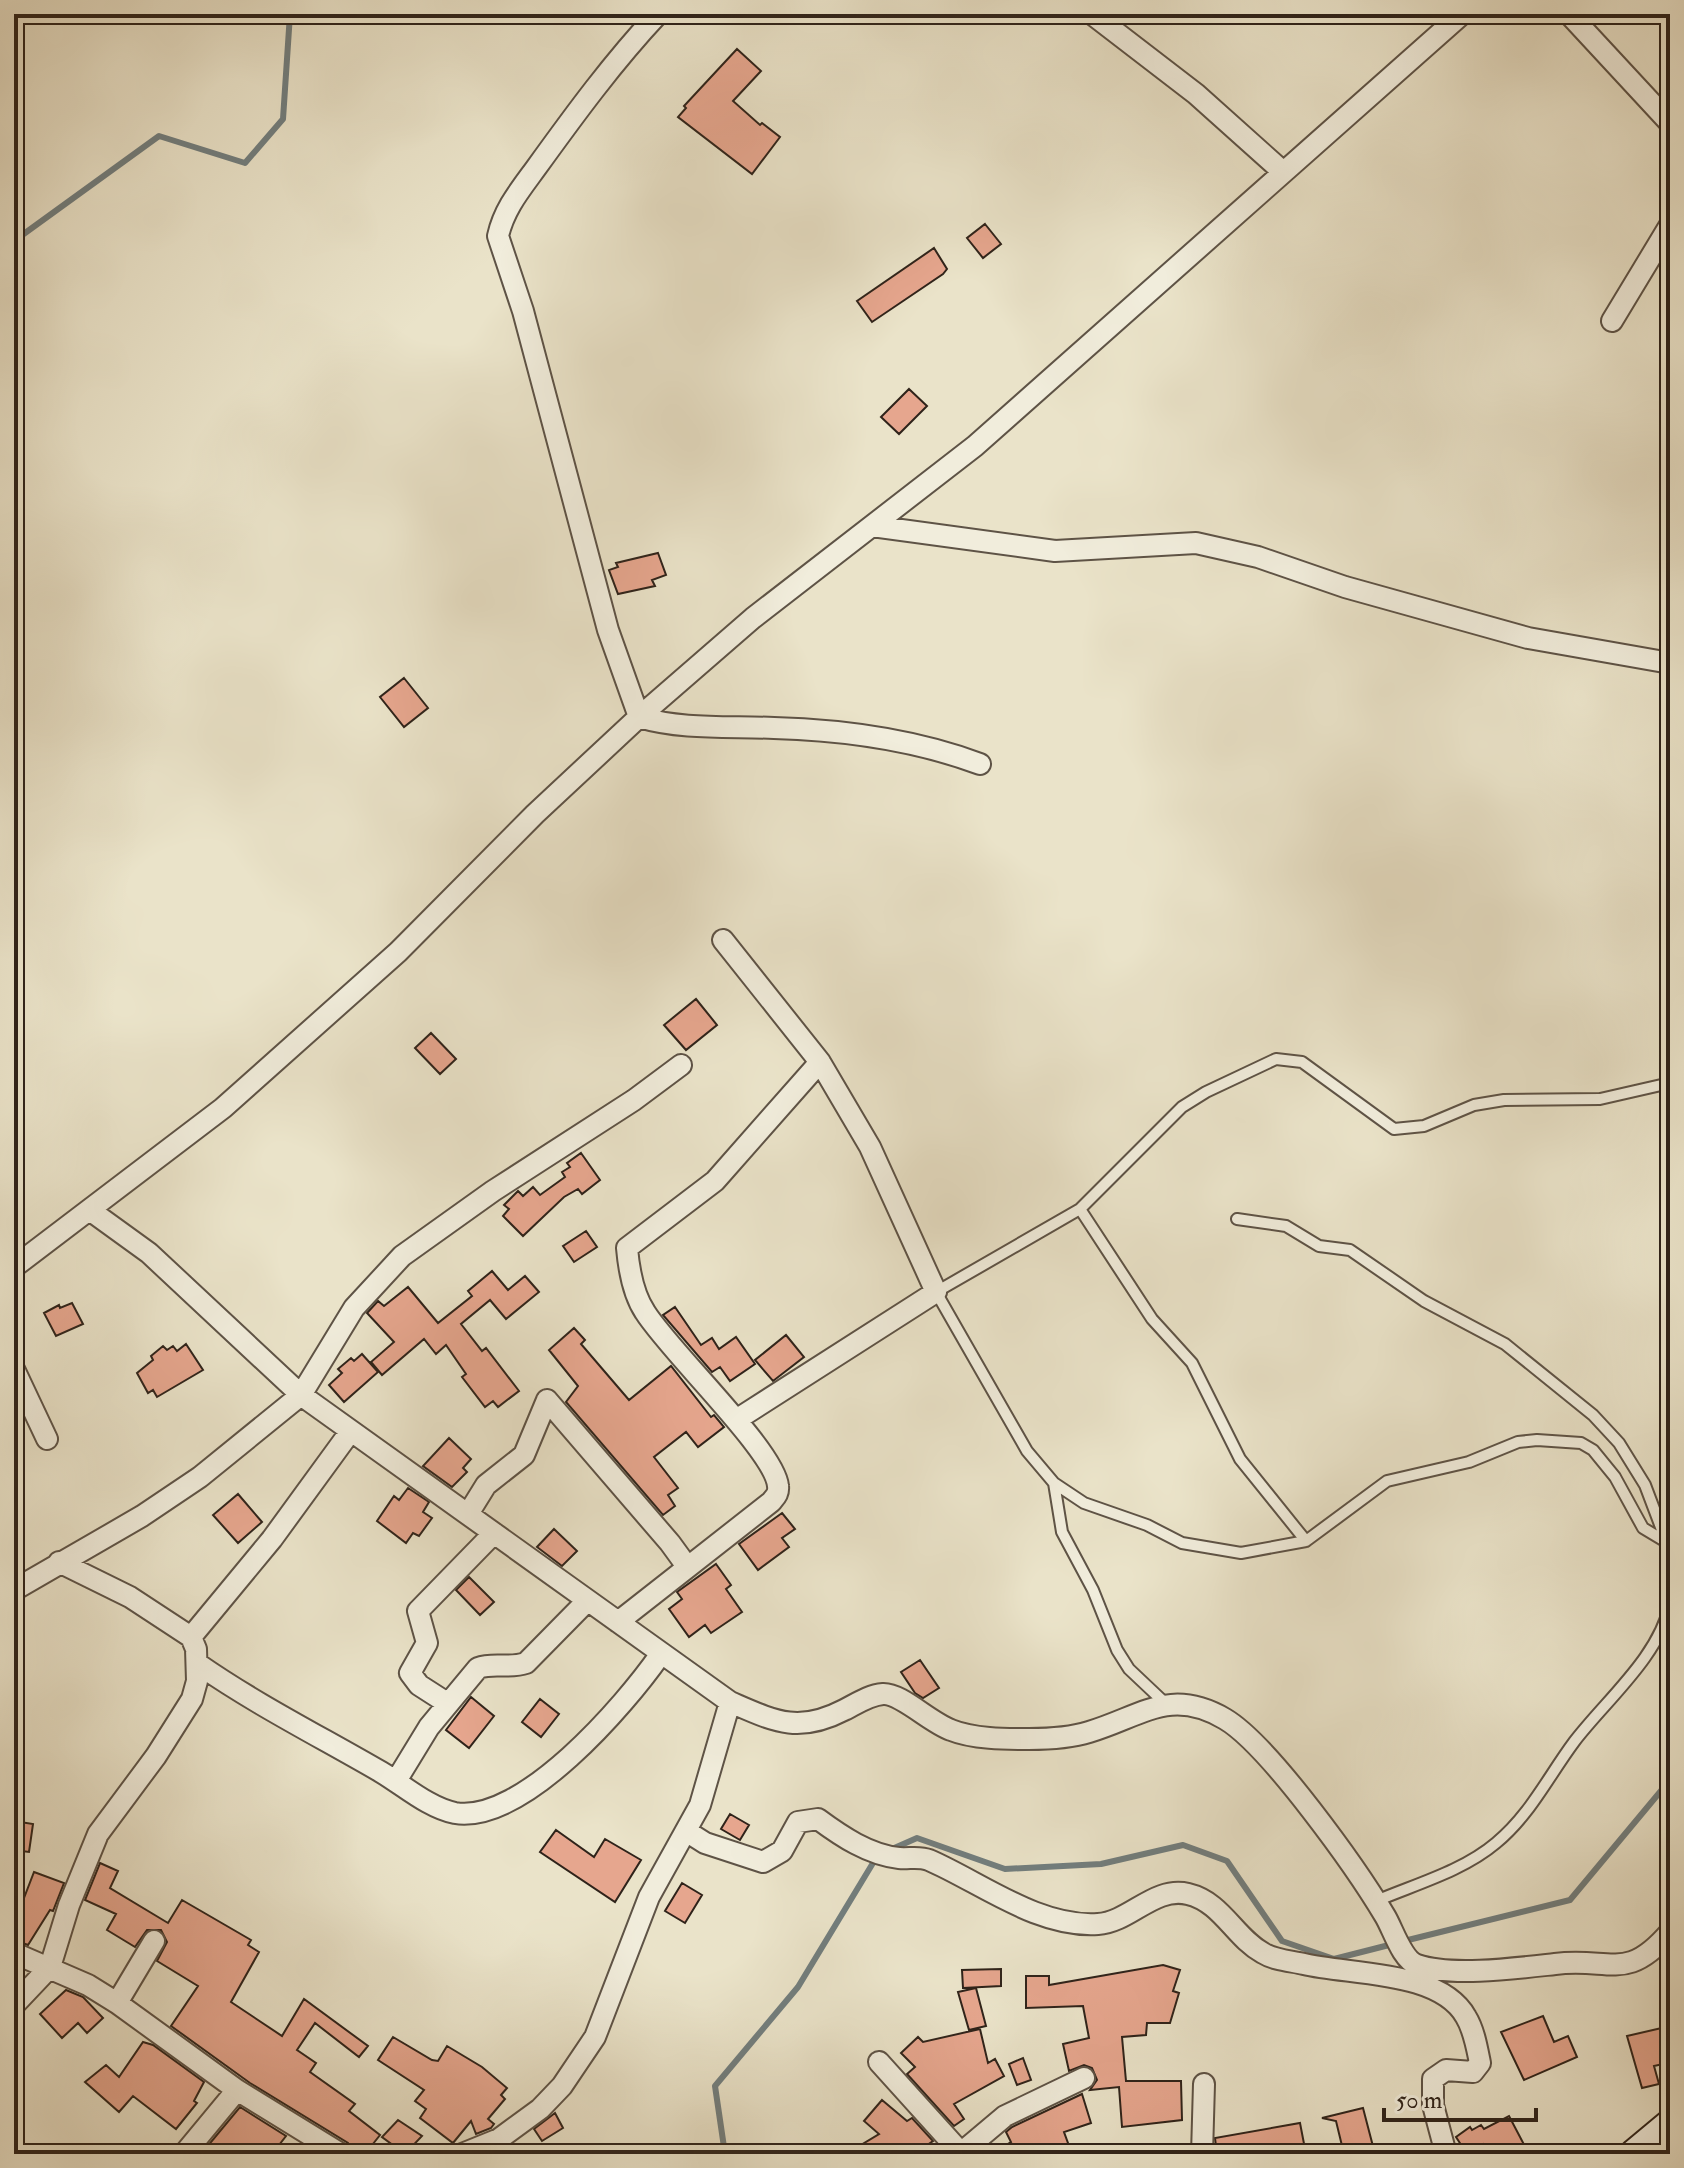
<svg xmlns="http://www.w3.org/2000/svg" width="1684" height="2168" viewBox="0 0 1684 2168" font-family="'IM FELL Double Pica',serif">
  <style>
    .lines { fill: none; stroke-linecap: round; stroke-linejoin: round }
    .stream { stroke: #727e7e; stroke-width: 6 }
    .building { fill: #e6a68e; stroke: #2f231a; stroke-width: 2 }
    .lane-casing { stroke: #5e5346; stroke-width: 14 }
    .street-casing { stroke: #5e5346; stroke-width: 24 }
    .secondary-casing { stroke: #2f231a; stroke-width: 32 }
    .lane { stroke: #f1eddc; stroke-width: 10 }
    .street { stroke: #f1eddc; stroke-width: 20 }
    .secondary { stroke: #f1eddc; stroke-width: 28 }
  </style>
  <rect width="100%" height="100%" fill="#eae3c9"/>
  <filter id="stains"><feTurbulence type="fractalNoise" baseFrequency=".0025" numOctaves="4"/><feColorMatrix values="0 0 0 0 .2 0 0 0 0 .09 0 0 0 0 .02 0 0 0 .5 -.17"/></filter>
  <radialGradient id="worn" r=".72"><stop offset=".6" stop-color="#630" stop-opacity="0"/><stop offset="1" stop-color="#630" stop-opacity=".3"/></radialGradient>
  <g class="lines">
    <path class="stream" d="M14,241l145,-105 86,27 38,-44 7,-105
      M892,1849l25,-11 88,31 96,-5 82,-19 44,16 55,80 52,18 59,-15
      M1404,1941l166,-41 100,-120
      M725,2154l-10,-68 83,-99 78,-129"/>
  </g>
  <path class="building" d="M737,49l24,22 -28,30 27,24 2,-2 18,14 -28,37 -74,-57 8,-9 -2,-2z
    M985,224l16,20 -18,14 -16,-20z
    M934,248l13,21 -4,5 -71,48 -15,-21z
    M909,389l18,17 -28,28 -18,-17z
    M658,553l8,22 -14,5 3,6 -37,8 -9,-24 9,-3 -2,-4z
    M404,678l24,30 -24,19 -24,-30z
    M696,999l21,26 -31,25 -22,-25z
    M431,1033l25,26 -16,15 -25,-26z
    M581,1153l19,27 -18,14 -4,-5 -14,8 -41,39 -20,-20 6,-7 -5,-4 14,-14 5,5 10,-9 7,8 25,-18 -3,-5 8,-5 -3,-4z
    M586,1231l11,16 -23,15 -11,-16z
    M492,1271l16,19 17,-14 14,16 -33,27 -16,-19 -29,24 21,27 4,-3 33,43 -21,16 -5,-6 -8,6 -23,-30 4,-3 -20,-29 -10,9 -12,-15 -42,36 -11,-13 23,-20 -27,-29 11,-12 6,5 24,-19 30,36 34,-27 -4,-5z
    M72,1303l11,21 -27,12 -12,-23 15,-8 1,3z
    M675,1307l26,38 11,-7 7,11 17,-12 19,27 -25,17 -10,-14 -8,5 -49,-57z
    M574,1328l11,12 -4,4 48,56 42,-34 40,51 3,-2 10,12 -26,20 -12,-15 -32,25 24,31 -10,7 7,11 -12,9 -97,-113 12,-16 -29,-36z
    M786,1335l18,22 -31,24 -18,-21z
    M186,1344l17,26 -46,27 -4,-7 -5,3 -11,-20 16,-13 -2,-4 12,-10 4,4 6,-4 4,5z
    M362,1354l16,18 -34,30 -15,-17 13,-12 -4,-4 13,-11 3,3z
    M449,1438l22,21 -8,9 4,4 -15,15 -29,-21z
    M408,1488l21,14 -6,10 9,6 -13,18 -6,-3 -7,10 -29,-22 17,-25 5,4z
    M238,1494l24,28 -24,21 -25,-28z
    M782,1513l13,16 -13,9 7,9 -31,23 -19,-26z
    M554,1529l23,22 -15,15 -25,-19z
    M716,1564l15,21 -5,4 16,23 -31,21 -6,-8 -16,12 -20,-28 13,-10 -5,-7z
    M469,1577l25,25 -14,13 -24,-25z
    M920,1660l19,28 -16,10 -8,-5 -14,-21z
    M471,1697l23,19 -25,32 -23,-18z
    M540,1699l19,15 -18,23 -19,-15z
    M730,1814l19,11 -9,15 -19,-11z
    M14,1821l19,3 -4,28 -15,-2z
    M556,1830l38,27 11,-18 36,21 -26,42 -75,-50z
    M100,1863l18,8 -8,17 58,35 14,-23 69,40 -3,5 11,7 -28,50 51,34 22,-37 64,47 -9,11 -44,-34 -18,27 19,13 -6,9 45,32 -6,7 31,24 -15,19h-11l-6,-11 -98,-60 -79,-57 27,-40 -41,-25 10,-19 -6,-12h-14l-12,17 -28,-17 9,-16 -31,-14z
    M34,1872l30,11 -11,28 -3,-1 -22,35 -14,-5v-16z
    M682,1883l20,12 -17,28 -20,-12z
    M1163,1965l17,5 -7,21 6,2 -9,30h-23l-1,12 -24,2 4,44h55l1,39 -60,7 -3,-40 -29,3 7,-10 -5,-12 -8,-3 -15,6 -6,-27 26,-6 -6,-32 -57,2v-32h23v9z
    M1001,1969v17l-38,2 -1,-18z
    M976,1988l10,38 -17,4 -11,-38z
    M66,1990l17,7 20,21 -16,15 -9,-10 -16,15 -22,-24z
    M1543,2016l11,26 14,-6 9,21 -53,23 -23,-48z
    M1666,2027l4,24 -9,2 2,11 -9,2 5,18 -17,4 -15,-52z
    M980,2029l8,34 7,-4 9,17 -50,28 10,15 -10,7 -47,-52 8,-7 -14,-14 17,-16 5,5z
    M393,2037l39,23 6,1 9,-15 35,21 25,21 -6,7 4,4 -17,20 6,5 -3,4 -15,6 -5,-13 -18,22 -33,-25 6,-9 -11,-8 9,-11 -46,-30z
    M143,2042l10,3 51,37 -10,19 3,2 -21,26 -43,-33 -14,16 -34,-30 21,-17 13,12z
    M1023,2058l8,22 -14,5 -8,-21z
    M1082,2094l9,29 -27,9 8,22h-81l20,-12 -5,-10 6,-5z
    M882,2100l25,21 5,-3 21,23 -19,13h-68l33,-20 -15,-13z
    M240,2107l46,29 -14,18h-71z
    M1363,2108l12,46h-31l-8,-33 -14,-3z
    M555,2113l8,15 -21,13 -8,-12z
    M1509,2116l20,38h-39l-7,-10 -16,10 -11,-17 14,-10 2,3 9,-5 3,4z
    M398,2120l24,16 -17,18 -23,-17z
    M1300,2123l6,31h-89l-2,-16z"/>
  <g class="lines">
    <defs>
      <path id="lane" d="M1080,1209l72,110 40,44 48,96 66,82
        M1237,1219l49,7 33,20 31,4 74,51 81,43 88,71 26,28 26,42 25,66
        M1054,1483l8,49 31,58 24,60 12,19 36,34
        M1668,1543l-25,-15 -28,-51 -22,-27 -12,-7 -44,-3 -19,2 -49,20 -82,19 -81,60 -65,12 -59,-10 -35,-18 -63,-22 -30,-20 -27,-32 -91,-159 144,-83 102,-102 24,-15 70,-33 26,3 92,67 30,-3 50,-21 30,-5 96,-1 70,-16
        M1376,1901c40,-17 87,-30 120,-58 34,-28 52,-66 78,-101 32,-42 85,-85 96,-138"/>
      <path id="street" d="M658,14c-45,48 -83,100 -122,154 -16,22 -32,41 -38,68l25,75 85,319 31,87c43,13 90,9 135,11 71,2 139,11 206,36
        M1092,14l104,80 86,77
        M1569,14l101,109
        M1612,321l58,-96
        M872,526l183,25 141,-8 62,14 87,30 183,51 142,25
        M723,940l97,122 50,85 66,145 -200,128
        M91,1211l58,42 152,142 429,307c44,19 68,32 114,8 12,-6 25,-15 39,-16 18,-1 46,28 68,36 22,9 54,9 78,9 19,0 41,-1 60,-7 53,-16 81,-45 136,-13 44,26 132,150 160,197 8,13 17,44 32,49 34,12 102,3 138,-1 56,-7 71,19 115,-32
        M14,1267l209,-159 175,-156 137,-138 104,-97 114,-99 222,-172 487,-432
        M14,1369l33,70
        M547,1400l123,143 16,22
        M468,1514l18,-29 38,-30 23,-55
        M14,1590l128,-74 58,-39 101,-82 53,-87 48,-52 91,-65 141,-91 47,-35
        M618,1622l153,-120c4,-5 8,-8 7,-16 -3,-35 -108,-134 -133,-174 -12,-18 -16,-41 -18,-64l88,-67 105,-119
        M191,1637l81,-98 78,-107
        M198,1664c59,41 121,72 183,108 22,13 48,36 74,41 68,11 170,-108 205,-158
        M447,1703l-28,-18 -9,-12 17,-30 -9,-32 76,-78
        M396,1781l33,-54 49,-59c16,-6 31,1 48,-5l61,-62
        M686,1831l19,12 58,19 19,-11 16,-29 20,-3c23,17 51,36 81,39 10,1 20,-2 30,2 51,22 109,68 169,64 32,-2 56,-38 90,-30 34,8 46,43 75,59 11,7 28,8 41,11 46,11 136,6 162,53 8,13 11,31 14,46l-7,9 -27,-2 -13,9v26l13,49
        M14,1953l74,32 29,18 120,87 104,64
        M117,2003l37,-62
        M14,2005l36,-38 19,-62 29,-71 58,-78 36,-57 5,-18 -1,-32 -5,-12 -61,-40 -71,-35
        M879,2062l83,92
        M961,2153l44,-37 79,-38
        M184,2154l53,-64
        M462,2154l37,-15 41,-30 22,-23 33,-49 54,-140 51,-92 30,-103
        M1202,2154l2,-70"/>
      <path id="secondary" d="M1634,2154l36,-30"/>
    </defs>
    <use href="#lane" class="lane-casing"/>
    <use href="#street" class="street-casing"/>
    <use href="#secondary" class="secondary-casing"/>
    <use href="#lane" class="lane"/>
    <use href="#street" class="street"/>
    <use href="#secondary" class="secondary"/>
  </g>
  <rect width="1684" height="2168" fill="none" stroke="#eae3c9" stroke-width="48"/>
  <rect x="16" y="16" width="1652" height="2136" fill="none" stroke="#2f231a" stroke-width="4"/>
  <rect x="24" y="24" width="1636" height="2120" fill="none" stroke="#2f231a" stroke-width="2"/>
  <path d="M1384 2108v12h152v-12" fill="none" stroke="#2f231a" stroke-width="4"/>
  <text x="1396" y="2108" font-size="24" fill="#2f231a" stroke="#f1eddc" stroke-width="6" paint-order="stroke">50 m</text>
  <rect width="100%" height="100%" filter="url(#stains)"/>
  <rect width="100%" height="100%" fill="url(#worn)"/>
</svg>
